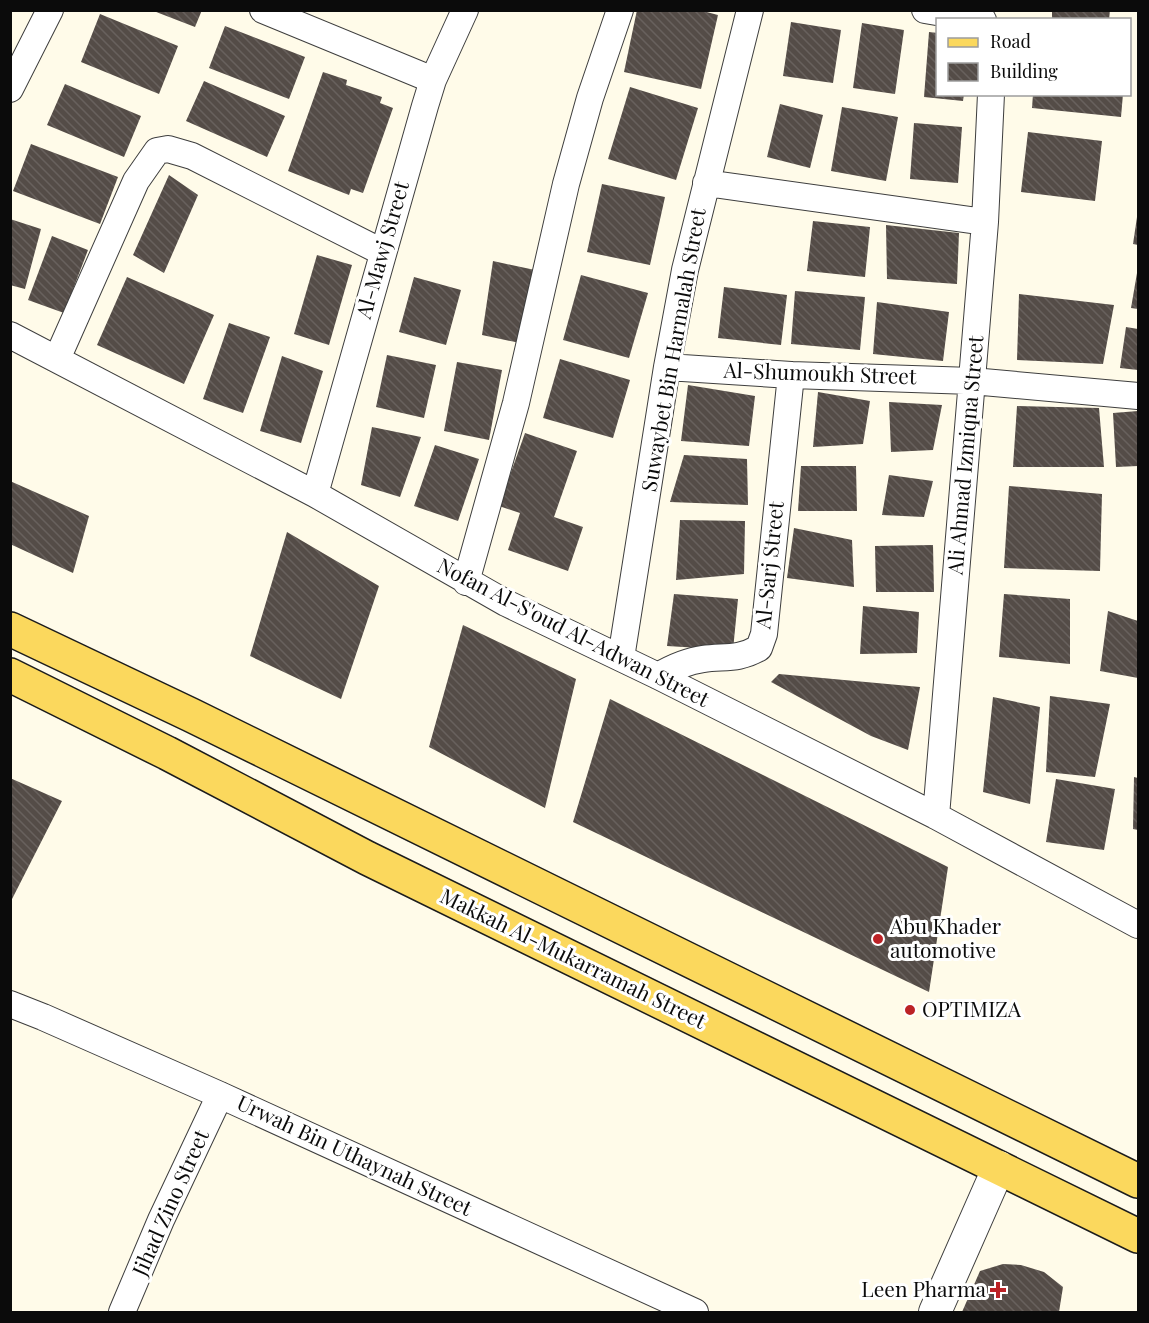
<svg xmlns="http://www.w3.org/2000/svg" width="1149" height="1323" viewBox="0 0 1149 1323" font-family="'Playfair Display',serif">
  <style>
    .building { fill: url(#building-back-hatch) }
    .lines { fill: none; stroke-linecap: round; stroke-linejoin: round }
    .minor-casing { stroke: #3e3e3e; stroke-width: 28 }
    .tertiary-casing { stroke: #3e3e3e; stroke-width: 34 }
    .primary-casing { stroke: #1c1c1c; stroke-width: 36 }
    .minor { stroke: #fff; stroke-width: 26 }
    .tertiary { stroke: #fff; stroke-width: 32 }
    .primary { stroke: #fbd85d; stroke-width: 33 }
    .poi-dot { fill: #bc2226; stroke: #fff; stroke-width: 2 }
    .labels { text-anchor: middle; stroke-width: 6; stroke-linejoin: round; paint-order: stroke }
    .street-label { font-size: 21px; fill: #0b0b0b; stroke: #fff }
    .poi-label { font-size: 21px; fill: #0b0b0b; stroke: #fff; text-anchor: start }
  </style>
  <defs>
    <pattern id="building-back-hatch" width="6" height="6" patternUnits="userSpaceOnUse" patternTransform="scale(1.5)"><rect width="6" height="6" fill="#544c47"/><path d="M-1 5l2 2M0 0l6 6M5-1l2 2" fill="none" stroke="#68615d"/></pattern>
  </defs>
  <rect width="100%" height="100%" fill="#fffbe9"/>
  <path class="building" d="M151,10h51l-7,17z
    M637,10h62l19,5 -17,74 -77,-17z
    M1052,10h58l-1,10h-57z
    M100,14l78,32 -19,48 -78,-32z
    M791,22l50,8 -8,53 -50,-7z
    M862,23l42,7 -9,64 -42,-6z
    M225,26l80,31 -16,42 -80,-31z
    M929,32l9,1v61h26l-1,7 -39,-4z
    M323,72l24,8 -1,5 36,12 -2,6 13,5 -30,85 -12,-4 -2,6 -61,-24z
    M204,81l81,35 -18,41 -81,-36z
    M65,84l76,32 -17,41 -77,-32z
    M630,87l68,21 -22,72 -68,-21z
    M1033,94h90l-2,23 -89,-9z
    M780,104l43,11 -13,53 -43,-11z
    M842,107l56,10 -12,64 -55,-10z
    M914,123l48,4 -4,56 -48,-4z
    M1028,132l74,9 -7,60 -74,-9z
    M31,144l87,33 -18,47 -87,-33z
    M169,175l29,20 -34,78 -31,-18z
    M602,184l63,13 -15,68 -63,-13z
    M1137,217h1v28l-5,-1z
    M10,219l31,10 -16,60 -15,-4z
    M813,221l57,6 -5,50 -58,-6z
    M886,225l73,8 -2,51 -70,-5z
    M52,236l36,14 -24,63 -36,-13z
    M317,255l35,10 -23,80 -35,-11z
    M493,261l42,9 -15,73 -38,-8z
    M1137,273h1v36l-7,-1z
    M581,275l67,18 -19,65 -66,-18z
    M127,277l87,38 -30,69 -87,-39z
    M414,277l47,13 -15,55 -47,-13z
    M724,287l63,8 -6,50 -63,-7z
    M795,291l70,6 -5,53 -69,-6z
    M1019,294l95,11 -11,59 -86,-4z
    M877,302l72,10 -6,49 -70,-7z
    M229,323l41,14 -27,76 -40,-14z
    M1126,327l12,2v41l-18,-2z
    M387,355l49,10 -12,53 -48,-11z
    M282,356l41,15 -22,72 -41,-12z
    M560,359l70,21 -17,58 -70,-20z
    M457,362l45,8 -13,70 -45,-9z
    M688,385l67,11 -6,50 -68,-5z
    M818,392l52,9 -7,43 -50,3z
    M889,402l53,3 -9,45 -42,2z
    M1017,406l82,2 5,59h-91z
    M1138,411v55l-22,1 -3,-54z
    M372,427l49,10 -21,60 -39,-12z
    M525,433l52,18 -23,66 29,10 -15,44 -60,-21 12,-37 -21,-7z
    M435,445l44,14 -21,62 -44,-15z
    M684,455l63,4 1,46 -78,-3z
    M801,466h55l1,45h-59z
    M889,475l44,6 -9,36 -42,-2z
    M10,481l79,35 -16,57 -63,-29z
    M1009,486l93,8 -2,77 -96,-3z
    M680,520l65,1 -1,53 -68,6z
    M794,528l58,12 2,47 -67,-9z
    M287,532l92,54 -38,113 -91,-43z
    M933,545l1,47h-58l-1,-46z
    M674,594l64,5 -5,51 -66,-4z
    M1004,594l66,5v65l-71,-7z
    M863,606l56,6 -2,41 -57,1z
    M1108,611l30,10v57l-38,-7z
    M463,625l113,54 -31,129 -116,-61z
    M779,674l141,13 -12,63 -37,-14 -100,-54z
    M1050,696l60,8 -15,73 -49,-5z
    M993,697l47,10 -10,97 -47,-12z
    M610,699l338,168 -19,125 -356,-170z
    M1134,777l4,1v52l-5,-1z
    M10,778l52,23 -52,102z
    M1056,779l59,10 -11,61 -58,-8z
    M1003,1264l18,1 23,7 19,15 -4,25h-97l18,-41z"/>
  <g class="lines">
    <defs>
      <path id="minor" d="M263,10l170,70
        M925,10l58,10
        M10,89l40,-79
        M706,183l279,39
        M10,335l305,159 191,109 152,73 278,140 202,109
        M57,359l79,-178 21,-30 11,-2 24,7 190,96
        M667,367l124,8 181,6 166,15
        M315,494l110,-388 8,-26 32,-70
        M466,582l50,-179 50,-219 24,-86 30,-88
        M621,658l46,-291 18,-97 65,-260
        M658,676c14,-8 29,-15 45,-17 22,-3 35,1 56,-11l5,-14 27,-259
        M936,816l49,-594 6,-128
        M10,1004l33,13 177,78 475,217
        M122,1312l39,-92 59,-125"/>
      <path id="tertiary" d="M935,1312l64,-145"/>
      <path id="primary" d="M10,629l181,86 947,466
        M10,675l157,78 200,105 771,378"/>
    </defs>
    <use href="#minor" class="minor-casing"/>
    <use href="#tertiary" class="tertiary-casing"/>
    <use href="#primary" class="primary-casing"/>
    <use href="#minor" class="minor"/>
    <use href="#tertiary" class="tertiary"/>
    <use href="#primary" class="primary"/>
  </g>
  <g class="poi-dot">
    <circle cx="878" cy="939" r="6"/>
    <circle cx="910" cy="1010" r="6"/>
    <path d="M995 1281h6v6h6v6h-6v6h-6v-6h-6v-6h6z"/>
  </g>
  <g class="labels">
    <g class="street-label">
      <text transform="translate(383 250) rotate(-74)" y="7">Al-Mawj Street</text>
      <text transform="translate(674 350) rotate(-80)" y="7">Suwaybet Bin Harmalah Street</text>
      <text transform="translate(820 374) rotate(2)" y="7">Al-Shumoukh Street</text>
      <text transform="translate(966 455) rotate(-85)" y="7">Ali Ahmad Izmiqna Street</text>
      <text transform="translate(770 565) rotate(-84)" y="7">Al-Sarj Street</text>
      <text transform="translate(573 633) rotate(27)" y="7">Nofan Al-S'oud Al-Adwan Street</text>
      <text transform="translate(573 959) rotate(26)" y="7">Makkah Al-Mukarramah Street</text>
      <text transform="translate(354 1156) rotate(25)" y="7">Urwah Bin Uthaynah Street</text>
      <text transform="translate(171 1203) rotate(-66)" y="7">Jihad Zino Street</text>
    </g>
    <g class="poi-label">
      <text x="890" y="934">Abu Khader<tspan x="890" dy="24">automotive</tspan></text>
      <text x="922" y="1017">OPTIMIZA</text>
      <text x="986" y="1297" text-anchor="end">Leen Pharma</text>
    </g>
  </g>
  <rect width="1149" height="1323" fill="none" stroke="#0b0b0b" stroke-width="24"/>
  <rect x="936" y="18" width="195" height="78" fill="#ffffff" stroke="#9d9d9d" stroke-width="1.5"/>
  <rect x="948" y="38" width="30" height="9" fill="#fbd85d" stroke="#9d9d9d" stroke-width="1.5"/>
  <text x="990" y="48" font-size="18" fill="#0b0b0b">Road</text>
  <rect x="948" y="63" width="30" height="18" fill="url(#building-back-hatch)" stroke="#9d9d9d" stroke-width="1.5"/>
  <text x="990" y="78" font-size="18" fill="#0b0b0b">Building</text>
</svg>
